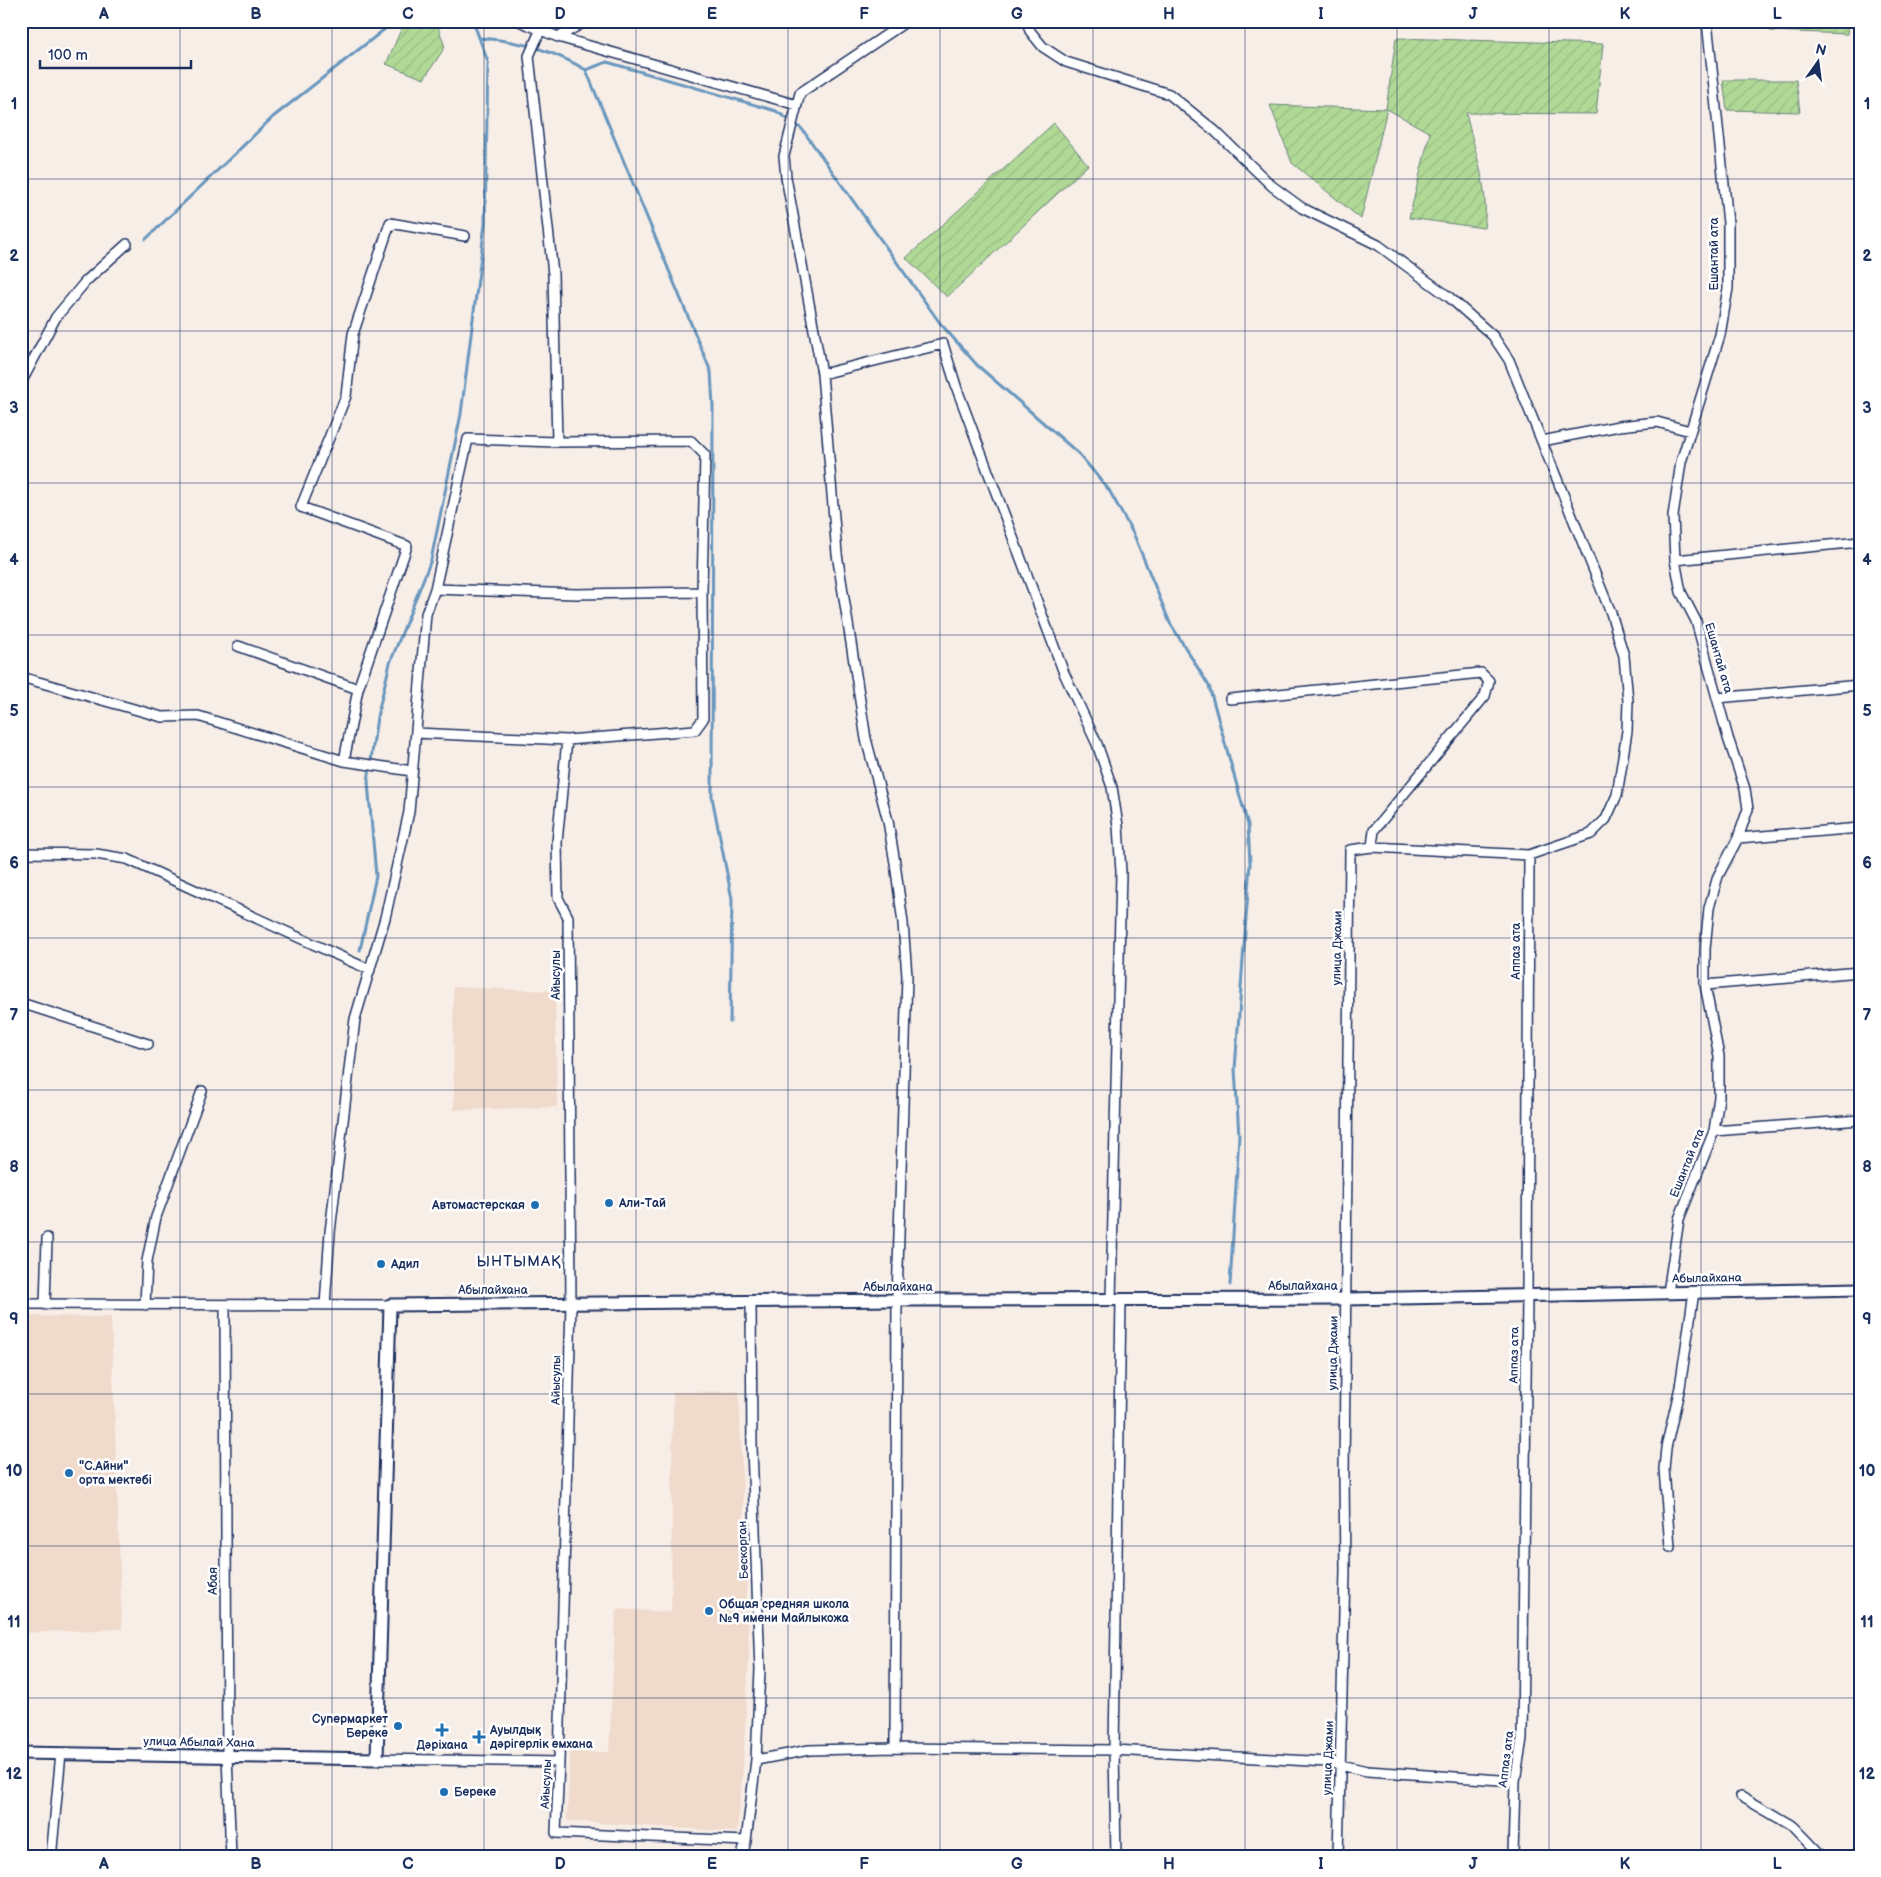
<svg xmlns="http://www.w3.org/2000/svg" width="1881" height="1877" viewBox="0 0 1881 1877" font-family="'Balsamiq Sans',sans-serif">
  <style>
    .built { fill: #efdacc }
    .garden { fill: url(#garden-furrows); stroke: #66847a }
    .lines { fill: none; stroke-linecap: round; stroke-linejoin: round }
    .stream { stroke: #6796bd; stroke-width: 3 }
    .street-casing { stroke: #1b2f5e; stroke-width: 12 }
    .secondary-casing { stroke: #1b2f5e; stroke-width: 15 }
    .street { stroke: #fff; stroke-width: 9 }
    .secondary { stroke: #fff; stroke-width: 11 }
    .grid { fill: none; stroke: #1b2f5e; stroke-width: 1; stroke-opacity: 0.55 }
    .poi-dot { fill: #1f6fb2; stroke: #fff; stroke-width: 2 }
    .labels { text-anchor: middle; stroke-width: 5; stroke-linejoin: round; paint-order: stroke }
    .street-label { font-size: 12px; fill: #1b2f5e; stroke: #fff }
    .poi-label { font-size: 12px; font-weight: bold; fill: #1b2f5e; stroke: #fff; text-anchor: start }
    .quarter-label { font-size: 15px; letter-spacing: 1px; fill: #1b2f5e; stroke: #fff }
    .neatline { fill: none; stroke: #1b2f5e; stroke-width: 2 }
    .grid-label { font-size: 16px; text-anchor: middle; font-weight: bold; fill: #1b2f5e }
  </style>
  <defs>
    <pattern id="garden-furrows" width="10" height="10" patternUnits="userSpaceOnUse" patternTransform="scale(1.25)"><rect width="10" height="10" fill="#b1d996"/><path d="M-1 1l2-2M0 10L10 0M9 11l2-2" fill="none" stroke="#98bb84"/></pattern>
  </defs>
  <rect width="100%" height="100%" fill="#f8eee8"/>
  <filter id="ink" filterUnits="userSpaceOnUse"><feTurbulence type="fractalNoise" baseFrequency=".02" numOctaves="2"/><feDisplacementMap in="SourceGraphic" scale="10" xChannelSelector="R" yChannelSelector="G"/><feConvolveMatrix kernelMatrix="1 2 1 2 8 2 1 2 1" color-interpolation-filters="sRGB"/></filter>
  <g filter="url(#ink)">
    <path class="built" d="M453,987l102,4 2,116 -103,3z
      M21,1316l90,1 11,312 -101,4z
      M739,1391l10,264 -6,113 -6,64 -170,-11 3,-69h39l7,-143 55,3 2,-220z"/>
    <path class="garden" d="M422,21h14l9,26 -21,32 -38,-15 17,-39z
      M1771,21h78l-2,13 -77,-3z
      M1396,38l207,6 -7,70 -130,-1c8,37 24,76 18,115l-75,-10 21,-85 -43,-24 -26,110 -69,-56 -22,-58 116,4z
      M1723,80h73l4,32 -73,-2z
      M1054,123l34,42 -141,132 -41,-39z"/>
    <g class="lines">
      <path class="stream" d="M479,38c37,2 75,13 107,32l125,302 2,34 -1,391 20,102 -2,123
        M586,70l21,-8 169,49 26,18 138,194 37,42 102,89 30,36 25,45 36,88 39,63 39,139 2,39 -15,205 4,67 -9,149
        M146,239l127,-122 122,-96
        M360,950l16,-74 -8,-94 9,-65 13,-54 41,-103 30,-146 24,-190 3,-162 -15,-41"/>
      <defs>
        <path id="street" d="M519,21l39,16 239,68
          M1027,21l3,10 13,16 23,15 103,32 46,37 57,55 30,22 76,37 71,52 44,39 16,24 102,253 13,43 4,45 -1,30 -10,64 -11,24 -15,15 -62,21 -157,-8 -22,3 -6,625 1,96 -7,285
          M540,31l-11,25 24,218 4,168
          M558,37l28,-16
          M822,374l121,-30 14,45 107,284 33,71 15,43 6,39 3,46 -10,428
          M21,383l35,-66 30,-36 41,-37
          M1542,441l77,-15 38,-4 33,9
          M1675,560l185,-18
          M435,589l141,5 126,-2
          M238,646l120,43
          M21,677l141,40 36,-1 146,45
          M1717,698l143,-13
          M1230,699l251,-26 8,8 -4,15 -111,134 -2,17
          M567,740l-10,102 1,56 10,19 3,386 -12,459 -3,71 190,8
          M412,771l-68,-10 14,-72 49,-143 -106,-39 45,-111 7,-62 37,-111 75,13
          M1738,838l122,-10
          M21,853l75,1 31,5 243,111
          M1705,985l155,-13
          M21,1003l127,41
          M1714,1131l146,-11
          M1668,1293l11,-74 35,-88 5,-34v-41l-14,-71v-36l4,-41 9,-32 20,-38 10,-29 -3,-20 -17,-51 -32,-117 -15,-29 -6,-32 -2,-44 8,-54 39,-127 8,-47v-65l-21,-202
          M21,1304l369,1
          M45,1305l2,-67
          M145,1305l2,-44 9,-44 46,-126
          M325,1305l5,-73 25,-213 30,-101 24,-106 17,-198 9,-25 33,-150 89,3 134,-1 14,14 -3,137 1,127 -8,11 -128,10 -151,-7
          M225,1306l2,450 4,100
          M1670,1547l-6,-78 2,-21 14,-61 14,-95
          M895,1748l2,-448 10,-324 -4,-53 -8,-60 -7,-42 -22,-82 -17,-109 -12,-76 -15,-180 -36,-197 -2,-21 16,-63 107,-72
          M377,1759l182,3
          M756,1760l53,-10 86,-2 219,2 214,12 39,9 148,10
          M1741,1796l53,31 28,29
          M56,1856l-3,-1 -1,-7 9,-95
          M742,1856l4,-15 10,-81 4,-90 -8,-223 -1,-145
          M1116,1856l-2,-106 7,-450
          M1513,1856l2,-75 7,-42 5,-443 2,-441
          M1858,1856l2,-10"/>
        <path id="secondary" d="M21,1753l356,6 13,-454 507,-5 449,-1 514,-10"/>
      </defs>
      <use href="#street" class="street-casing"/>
      <use href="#secondary" class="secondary-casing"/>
      <use href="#street" class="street"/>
      <use href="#secondary" class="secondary"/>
    </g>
  </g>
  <path class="grid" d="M180,21v1835M332,21v1835M484,21v1835M636,21v1835M788,21v1835M940,21v1835M1093,21v1835M1245,21v1835M1397,21v1835M1549,21v1835M1701,21v1835M21,179h1839M21,331h1839M21,483h1839M21,635h1839M21,787h1839M21,938h1839M21,1090h1839M21,1242h1839M21,1394h1839M21,1546h1839M21,1698h1839"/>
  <g class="poi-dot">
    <circle cx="609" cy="1203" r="5"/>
    <circle cx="535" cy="1205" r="5"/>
    <circle cx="381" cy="1264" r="5"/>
    <circle cx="69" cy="1473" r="5"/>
    <circle cx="709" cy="1611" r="5"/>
    <circle cx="398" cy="1726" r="5"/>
    <path d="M439.5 1722.5h5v5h5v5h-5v5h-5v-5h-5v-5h5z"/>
    <path d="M476.5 1729.5h5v5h5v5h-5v5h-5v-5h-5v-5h5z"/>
    <circle cx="444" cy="1792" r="5"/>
  </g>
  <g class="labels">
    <g class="street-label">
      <text transform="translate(1714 254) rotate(-90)" y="4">Ешантай ата</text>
      <text transform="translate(1719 658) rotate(74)" y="4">Ешантай ата</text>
      <text transform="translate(1337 948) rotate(-89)" y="4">улица Джами</text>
      <text transform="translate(1516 951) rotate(-90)" y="4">Аппаз ата</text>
      <text transform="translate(556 975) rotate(-90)" y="4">Айысулы</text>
      <text transform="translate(1687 1163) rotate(-68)" y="4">Ешантай ата</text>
      <text transform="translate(1707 1278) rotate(-1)" y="4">Абылайхана</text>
      <text x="1303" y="1290">Абылайхана</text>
      <text x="898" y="1291">Абылайхана</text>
      <text x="493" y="1294">Абылайхана</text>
      <text transform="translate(1333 1353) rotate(-89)" y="4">улица Джами</text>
      <text transform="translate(1514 1355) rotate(-89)" y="4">Аппаз ата</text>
      <text transform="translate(556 1380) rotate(-89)" y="4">Айысулы</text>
      <text transform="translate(743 1550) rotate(-92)" y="4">Бескорган</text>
      <text transform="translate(213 1581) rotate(-90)" y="4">Абая</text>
      <text transform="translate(199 1742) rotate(1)" y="4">улица Абылай Хана</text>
      <text transform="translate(1328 1758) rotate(-88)" y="4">улица Джами</text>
      <text transform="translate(1506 1759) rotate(-83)" y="4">Аппаз ата</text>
      <text transform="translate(546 1784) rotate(-87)" y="4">Айысулы</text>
    </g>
    <g class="poi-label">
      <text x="619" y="1207">Али-Тай</text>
      <text x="525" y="1209" text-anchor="end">Автомастерская</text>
      <text x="391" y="1268">Адил</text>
      <text x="79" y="1470">"С.Айни"<tspan x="79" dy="14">орта мектебі</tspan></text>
      <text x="719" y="1608">Общая средняя школа<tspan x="719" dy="14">№9 имени Майлыкожа</tspan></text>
      <text x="388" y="1723" text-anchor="end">Супермаркет<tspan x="388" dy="14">Береке</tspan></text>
      <text x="490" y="1734">Ауылдық<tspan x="490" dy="14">дәрігерлік емхана</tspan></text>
      <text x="442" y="1749" text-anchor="middle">Дәріхана</text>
      <text x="454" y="1796">Береке</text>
    </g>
    <g class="quarter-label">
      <text x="519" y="1266">ЫНТЫМАҚ</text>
    </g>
  </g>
  <rect width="1881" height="1877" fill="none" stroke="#fff" stroke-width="55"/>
  <g transform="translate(1818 62) rotate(14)" stroke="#ffffff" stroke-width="4" paint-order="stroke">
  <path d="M0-4L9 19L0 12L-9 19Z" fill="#1b2f5e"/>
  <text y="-8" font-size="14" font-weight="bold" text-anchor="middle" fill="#1b2f5e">N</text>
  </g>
  <path d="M40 60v8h151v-8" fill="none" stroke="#1b2f5e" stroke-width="2.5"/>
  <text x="48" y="60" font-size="15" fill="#1b2f5e" stroke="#ffffff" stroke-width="4" paint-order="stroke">100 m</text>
  <rect x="28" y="28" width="1826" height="1822" class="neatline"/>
  <g class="grid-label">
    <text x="104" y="19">A</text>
    <text x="256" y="19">B</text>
    <text x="408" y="19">C</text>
    <text x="560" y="19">D</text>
    <text x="712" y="19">E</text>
    <text x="864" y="19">F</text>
    <text x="1017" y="19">G</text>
    <text x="1169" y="19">H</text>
    <text x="1321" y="19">I</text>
    <text x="1473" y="19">J</text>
    <text x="1625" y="19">K</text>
    <text x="1777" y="19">L</text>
    <text x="14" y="109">1</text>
    <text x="1867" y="109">1</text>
    <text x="14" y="261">2</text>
    <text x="1867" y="261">2</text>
    <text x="14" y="413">3</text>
    <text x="1867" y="413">3</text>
    <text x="14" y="565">4</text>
    <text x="1867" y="565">4</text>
    <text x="14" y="716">5</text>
    <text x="1867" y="716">5</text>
    <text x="14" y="868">6</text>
    <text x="1867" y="868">6</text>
    <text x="14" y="1020">7</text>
    <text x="1867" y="1020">7</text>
    <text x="14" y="1172">8</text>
    <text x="1867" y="1172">8</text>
    <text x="14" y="1324">9</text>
    <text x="1867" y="1324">9</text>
    <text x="14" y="1476">10</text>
    <text x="1867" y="1476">10</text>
    <text x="14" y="1627">11</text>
    <text x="1867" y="1627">11</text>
    <text x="14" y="1779">12</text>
    <text x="1867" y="1779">12</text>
    <text x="104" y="1869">A</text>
    <text x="256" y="1869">B</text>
    <text x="408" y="1869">C</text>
    <text x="560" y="1869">D</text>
    <text x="712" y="1869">E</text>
    <text x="864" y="1869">F</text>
    <text x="1017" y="1869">G</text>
    <text x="1169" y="1869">H</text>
    <text x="1321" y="1869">I</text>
    <text x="1473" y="1869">J</text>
    <text x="1625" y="1869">K</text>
    <text x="1777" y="1869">L</text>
  </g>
</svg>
